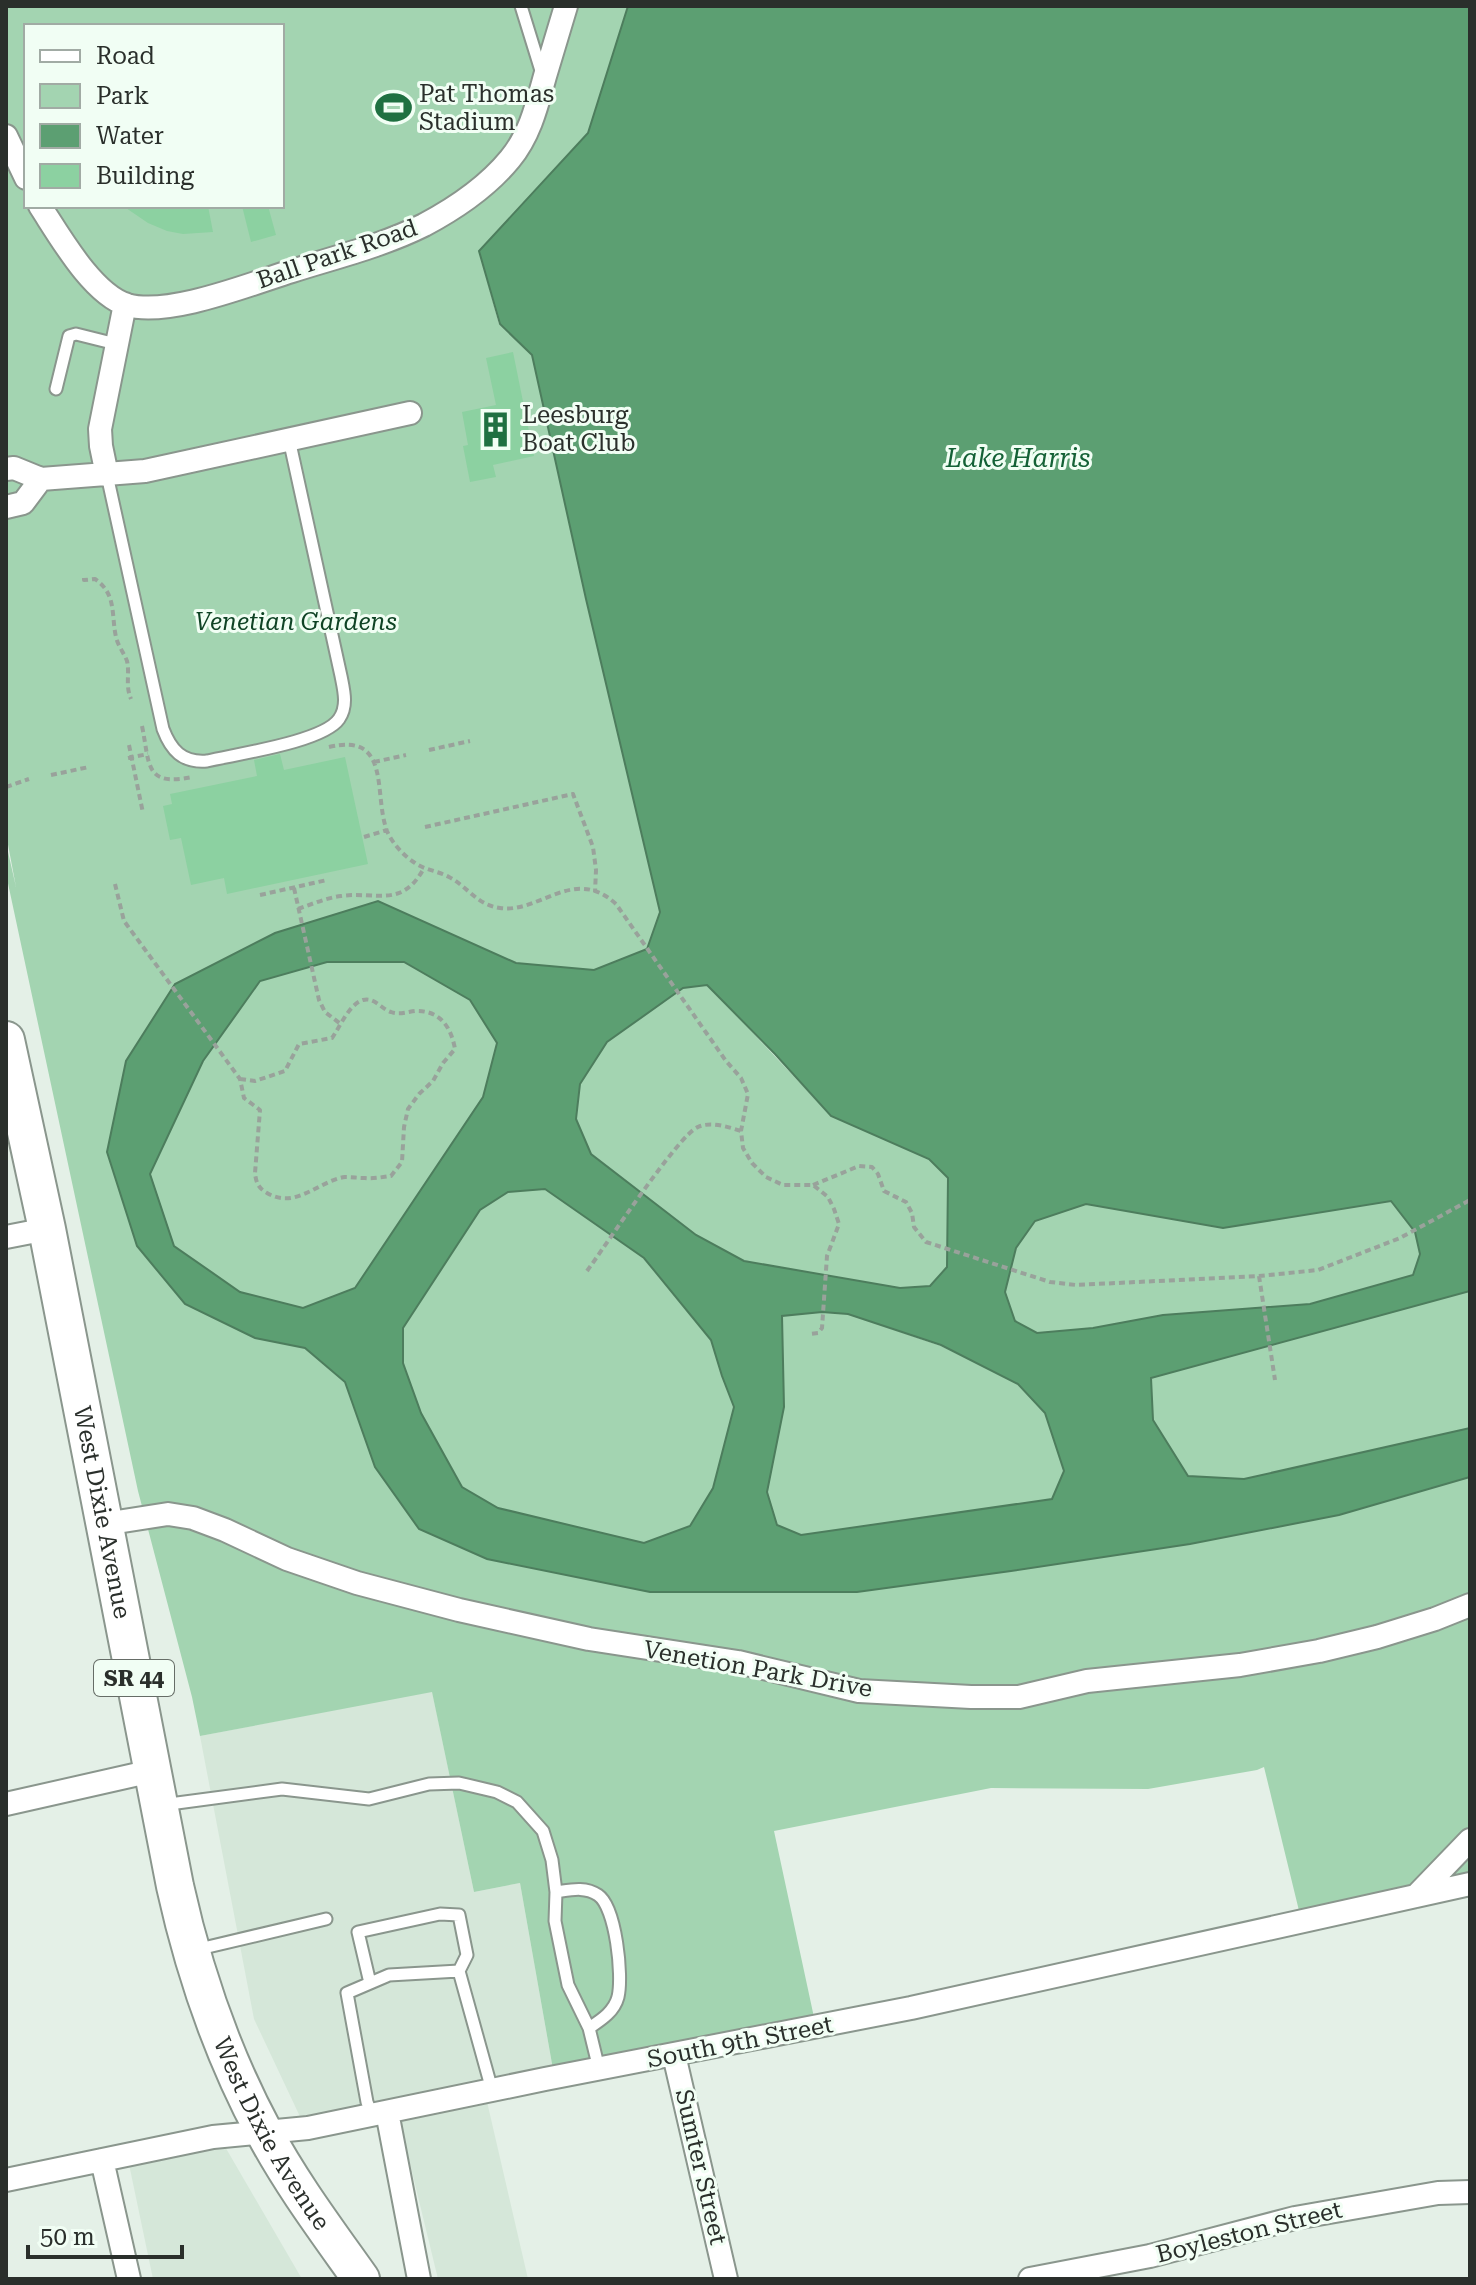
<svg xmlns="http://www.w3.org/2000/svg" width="1476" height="2285" viewBox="0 0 1476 2285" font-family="'Roboto Serif',serif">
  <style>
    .built { fill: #d5e7d9 }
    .green { fill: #a3d4b1; fill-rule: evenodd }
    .water { fill: #5c9f72; stroke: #4d7d5d; stroke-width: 2; fill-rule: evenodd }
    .building { fill: #8cd1a1 }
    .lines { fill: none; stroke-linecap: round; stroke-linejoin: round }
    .lane-casing { stroke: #8a968d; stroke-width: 15 }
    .street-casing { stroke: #8a968d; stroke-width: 26 }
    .primary-casing { stroke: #8a968d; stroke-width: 40 }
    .path { stroke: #99a29b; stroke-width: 4; stroke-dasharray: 6 4; stroke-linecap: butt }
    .lane { stroke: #fff; stroke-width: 11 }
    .street { stroke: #fff; stroke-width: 22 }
    .primary { stroke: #fff; stroke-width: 36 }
    .labels { text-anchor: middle; stroke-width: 6; stroke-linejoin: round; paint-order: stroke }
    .shield { fill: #f1fef4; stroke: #666d67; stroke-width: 2 }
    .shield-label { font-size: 22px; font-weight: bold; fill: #2a2f2b }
    .poi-label { font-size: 24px; fill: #2a2f2b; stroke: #f1fef4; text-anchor: start }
    .street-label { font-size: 24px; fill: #2a2f2b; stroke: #f1fef4 }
    .park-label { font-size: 24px; font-style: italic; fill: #0f4325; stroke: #f1fef4 }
    .water-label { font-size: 26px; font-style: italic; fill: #146136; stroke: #f1fef4 }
  </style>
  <rect width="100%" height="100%" fill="#e4f0e7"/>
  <path class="built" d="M432,1691l42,201 46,-9 34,192 -69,18 43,186h-90l-42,-173 -93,17 -49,-104 -54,-283z
    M213,2126l89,153h-149l-28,-134z"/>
  <path class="green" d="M6,6h622l-40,127 -109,118 20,73 33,30 54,245 74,313 -13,37 -53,21 -78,-7 -138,-62 -202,83 -39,262 118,92 50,10 40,34 30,85 112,92 163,33h207l154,-21 179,-27 149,-29 131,-38v407l-168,39 -38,-156 -7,3 -109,19 -157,-1 -217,43 41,191 -261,53 -34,-192 -46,9 -42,-200 -232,44 -8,-39 -54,-206 -132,-617v-31l10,44 -10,-53zM26,26h256v180h-256z
    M327,962h77l66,38 27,43 -14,54 -128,192 -52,19 -63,-16 -66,-46 -24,-72 53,-113 57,-80z
    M708,985l123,131 99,43 18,20 -1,89 -17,18 -30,2 -156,-27 -48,-26 -105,-81 -15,-35 4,-35 27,-42 76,-54z
    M545,1189l99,69 67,82 11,36 12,31 -21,81 -23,38 -46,17 -146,-35 -36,-21 -41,-74 -18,-50v-35l77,-118 28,-18z
    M1391,1201l24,31 5,22 -7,21 -103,29 -147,11 -70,13 -56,5 -22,-12 -10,-29 11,-44 19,-27 51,-17 137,24z
    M1470,1291v137l-226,51 -56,-3 -35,-56 -2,-42z
    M822,1312l26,2 93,32 78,38 26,29 19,59 -12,27 -251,36 -24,-10 -10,-33 17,-85 -2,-91z"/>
  <path class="water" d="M628,6h842v1285l-319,87 2,42 35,56 56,3 226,-51v49l-131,38 -149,29 -179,27 -154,21h-207l-163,-33 -68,-30 -44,-62 -30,-85 -40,-34 -50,-10 -70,-34 -48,-58 -30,-94 19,-91 49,-77 100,-51 103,-32 138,62 78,7 53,-21 13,-37 -74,-313 -54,-244 -32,-31 -21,-73 109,-118zM327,962h77l66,38 27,43 -14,54 -128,191 -52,20 -63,-16 -66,-46 -24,-72 53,-113 57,-80zM707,985l68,69 56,62 98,43 19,19 -1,89 -17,19 -30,2 -156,-27 -48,-26 -105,-81 -15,-35 4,-35 27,-42 76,-54zM545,1189l99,69 67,82 11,36 12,31 -21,81 -23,38 -46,17 -146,-35 -36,-21 -41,-74 -18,-50v-35l77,-118 28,-18zM1391,1201l24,31 5,22 -7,21 -103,29 -147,11 -70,13 -56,5 -22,-12 -10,-29 11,-44 19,-27 51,-17 137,24zM822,1312l26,2 93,31 77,39 27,29 19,58 -12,28 -251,36 -24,-10 -10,-33 17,-85 -2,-91z"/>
  <path class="building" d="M123,206h85l5,26 -30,2 -16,-3 -19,-8z
    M242,206h26l8,29 -25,7z
    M513,352l21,104 -41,9 3,12 -26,5 -7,-36 5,-1 -6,-33 34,-7 -10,-47z
    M280,754l4,16 61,-13 23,107 -141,30 -3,-16 -33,7 -10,-47 -11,2 -7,-34 9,-2 -2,-10 87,-18 -3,-16z"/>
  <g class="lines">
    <defs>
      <path id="lane" d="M521,6l21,68
        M56,389l13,-53 7,-2 40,10
        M107,475l56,254c8,21 19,34 44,32 29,-7 116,-19 132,-42 9,-13 5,-28 2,-43l-52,-237
        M162,1805l120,-16 87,10 60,-15 30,-1 38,9 20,10 26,29 9,29 4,32 -1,29 13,64 21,43 10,41
        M556,1892c14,-2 29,-6 42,3 18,12 25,81 20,102 -4,15 -17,23 -29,31
        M195,1950l131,-31
        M370,1983l-12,-51 82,-18 19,1 8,40 -8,16
        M372,2115l-5,-13 -20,-109 42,-18 70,-4 33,119"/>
      <path id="street" d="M6,136l20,42
        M40,206c19,29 52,88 87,99 42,12 123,-21 165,-34 44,-14 90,-25 132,-46 32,-17 63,-38 86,-66 20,-24 27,-54 35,-83 7,-24 14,-47 21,-70
        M6,469l8,-1 27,11 104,-8 265,-58
        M107,475l-6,-29 -1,-17 25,-125
        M6,507l17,-4 18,-24
        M6,1237l41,-8
        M104,1524l64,-10 25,4 32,12 62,29 70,24 102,27 130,29 149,23 121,29 112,6h48l68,-16 153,-16 79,-14 58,-14 58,-18 35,-14
        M6,1804l146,-33
        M1416,1896l54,-56
        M674,2055l52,224
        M387,2112l32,167
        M102,2160l27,119
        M6,2180l207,-43 95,-9 237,-49 366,-71 559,-124
        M1030,2279l120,-23 145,-38 143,-25 32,-1"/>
      <g id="primary">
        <path id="s1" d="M6,1040l41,189 128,657c19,86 47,168 89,246 27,51 63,99 97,147"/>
      </g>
    </defs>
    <use href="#lane" class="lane-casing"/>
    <use href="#street" class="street-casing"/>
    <use href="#primary" class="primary-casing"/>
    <path class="path" d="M84,578v2l11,-1c22,15 16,36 21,58 2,9 8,16 11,24 3,13 -2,24 4,38
      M142,726c8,38 2,61 50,51
      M129,745l14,68
      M329,747c63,-15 44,47 58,84 5,12 17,25 28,32 10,7 23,8 34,14 19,10 28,28 51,31 39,6 74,-43 116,-4l110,157 15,17 7,16 -7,37 2,17 9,15 14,14 17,8h30l15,12 6,12 5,15 -12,32 -5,72 -4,5 -9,1
      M429,750l41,-9
      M128,758l20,-4
      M374,762l32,-7
      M51,775l38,-8
      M6,787l23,-8
      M425,827l148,-33 20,53 3,23 -1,22
      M364,837l23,-7
      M115,884l9,37 116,158 4,19 16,12 -5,63c1,9 3,15 12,20 29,17 51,-12 78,-16 7,0 13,1 20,1 8,1 17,-1 26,-2l11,-14 2,-35 4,-18 11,-15 14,-13 10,-18 12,-14c-4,-22 -15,-39 -40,-38 -8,1 -16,4 -24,1 -10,-3 -16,-15 -28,-12 -14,4 -23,27 -31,38l-33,6 -14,27 -30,10 -15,-2
      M294,888l25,112 6,12 17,13
      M260,895l67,-15
      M298,909c14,-5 28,-11 43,-13 35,-5 61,13 83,-28
      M813,1185l46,-19 13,1 6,7 6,17 22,11 6,11 2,14 12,15 124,40 26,3 183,-9 59,-6 82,-32 70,-38
      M587,1271c17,-23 92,-137 111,-144 13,-6 30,0 43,4
      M1259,1276l16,104"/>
    <use href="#lane" class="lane"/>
    <use href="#street" class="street"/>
    <use href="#primary" class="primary"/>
  </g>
  <defs>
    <symbol id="stadium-bare" viewBox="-9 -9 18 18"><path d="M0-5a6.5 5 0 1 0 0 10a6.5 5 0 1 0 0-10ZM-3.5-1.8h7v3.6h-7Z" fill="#1f7041" stroke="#f1fef4" stroke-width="2.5" paint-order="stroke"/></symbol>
    <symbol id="building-bare" viewBox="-9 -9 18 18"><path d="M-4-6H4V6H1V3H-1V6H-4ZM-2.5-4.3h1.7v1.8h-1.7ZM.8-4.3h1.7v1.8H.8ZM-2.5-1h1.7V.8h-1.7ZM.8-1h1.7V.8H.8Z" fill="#1f7041" stroke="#f1fef4" stroke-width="2.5" paint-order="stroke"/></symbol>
  </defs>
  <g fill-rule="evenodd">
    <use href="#stadium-bare" x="368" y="82" width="51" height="51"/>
    <use href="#building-bare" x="470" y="404" width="51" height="51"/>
  </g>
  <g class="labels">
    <rect class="shield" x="94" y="1660" width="80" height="36" rx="6"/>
    <g class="shield-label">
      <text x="134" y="1686">SR 44</text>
    </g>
    <g class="poi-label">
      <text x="419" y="102">Pat Thomas<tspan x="419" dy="28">Stadium</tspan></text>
      <text x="522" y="423">Leesburg<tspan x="522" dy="28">Boat Club</tspan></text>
    </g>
    <g class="street-label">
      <text transform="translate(337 254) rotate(-19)" y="8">Ball Park Road</text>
      <text dy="8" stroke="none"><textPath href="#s1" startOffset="482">West Dixie Avenue</textPath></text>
      <text transform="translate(758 1669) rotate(10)" y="8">Venetion Park Drive</text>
      <text transform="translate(740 2042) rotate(-11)" y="8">South 9th Street</text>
      <text dy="8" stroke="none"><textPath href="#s1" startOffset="1130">West Dixie Avenue</textPath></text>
      <text transform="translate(701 2167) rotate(77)" y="8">Sumter Street</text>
      <text transform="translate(1249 2232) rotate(-14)" y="8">Boyleston Street</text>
    </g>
    <g class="park-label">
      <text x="296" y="630">Venetian Gardens</text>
    </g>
    <g class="water-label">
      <text x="1018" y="467">Lake Harris</text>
    </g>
  </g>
  <rect width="1476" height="2285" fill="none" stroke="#2a2f2b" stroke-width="16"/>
  <rect x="24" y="24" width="260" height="184" fill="#f1fef4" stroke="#a1aba4" stroke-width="2"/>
  <rect x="40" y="50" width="40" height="12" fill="#ffffff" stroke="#a1aba4" stroke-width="2"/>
  <text x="96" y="64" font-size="24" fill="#2a2f2b">Road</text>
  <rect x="40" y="84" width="40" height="24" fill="#a3d4b1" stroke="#a1aba4" stroke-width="2"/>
  <text x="96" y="104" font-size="24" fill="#2a2f2b">Park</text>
  <rect x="40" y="124" width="40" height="24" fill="#5c9f72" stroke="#a1aba4" stroke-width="2"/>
  <text x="96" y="144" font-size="24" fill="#2a2f2b">Water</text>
  <rect x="40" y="164" width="40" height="24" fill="#8cd1a1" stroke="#a1aba4" stroke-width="2"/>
  <text x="96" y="184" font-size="24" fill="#2a2f2b">Building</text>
  <path d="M28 2245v12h154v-12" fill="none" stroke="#2a2f2b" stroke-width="4"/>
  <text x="40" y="2245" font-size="24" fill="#2a2f2b" stroke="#f1fef4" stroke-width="6" paint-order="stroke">50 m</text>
</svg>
